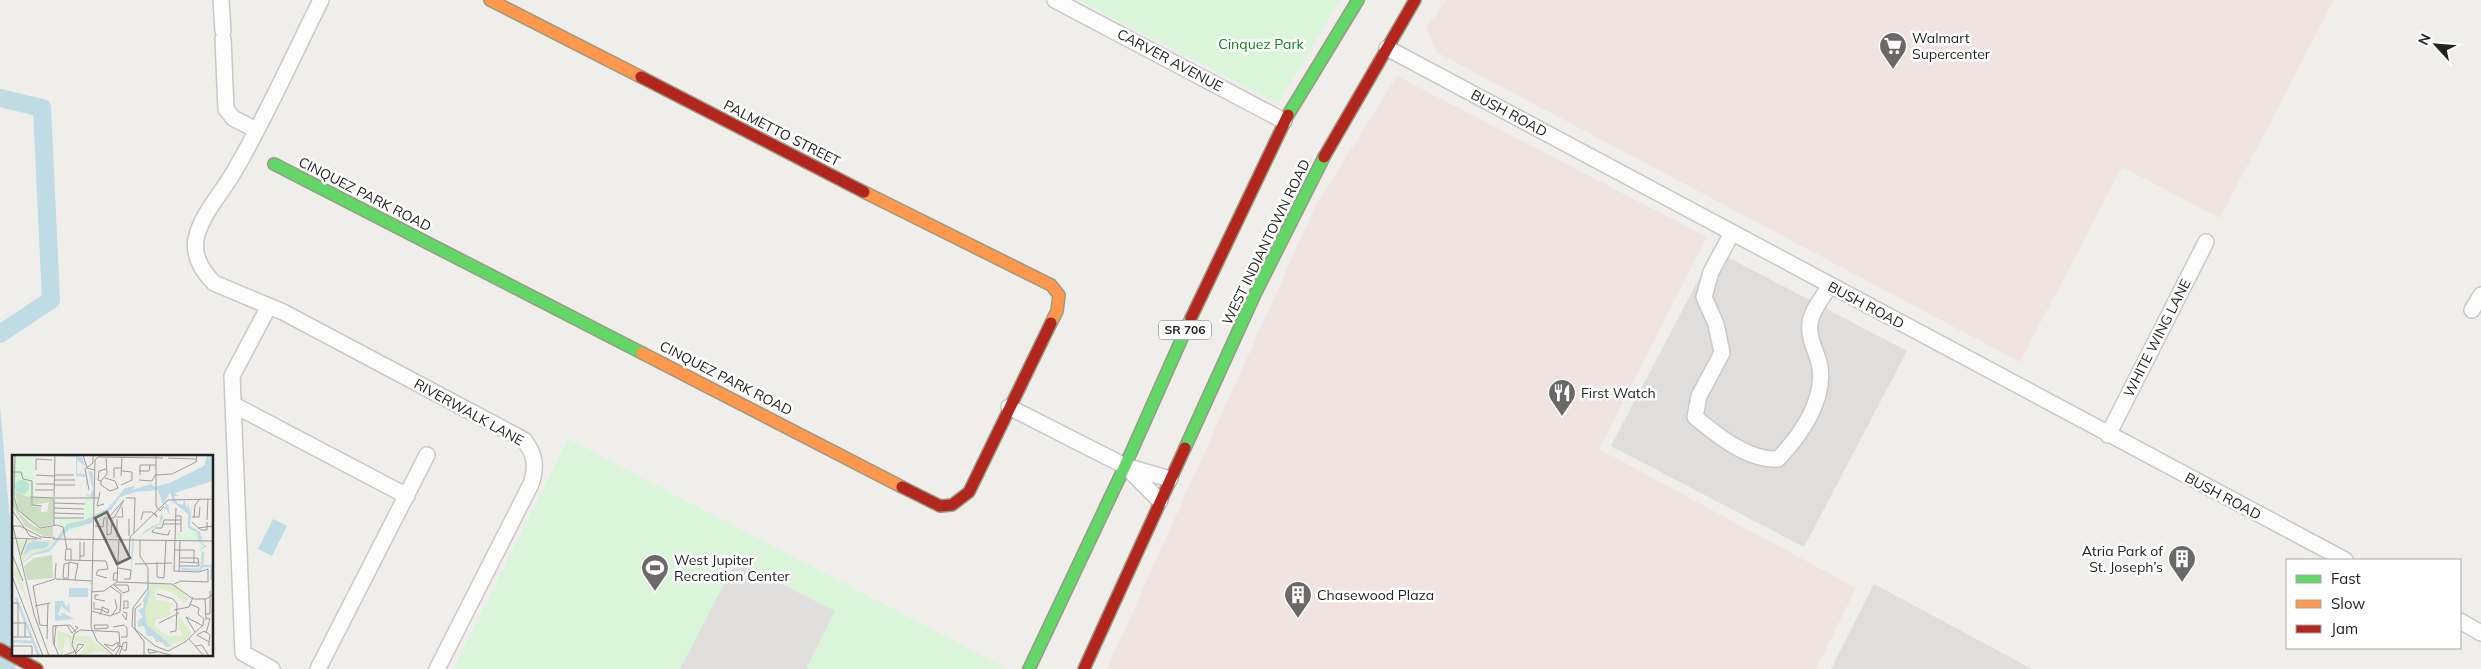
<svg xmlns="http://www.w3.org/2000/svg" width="2481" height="669" viewBox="0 0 2481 669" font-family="Mulish,sans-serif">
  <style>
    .residential { fill: #dfdedc }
    .commercial { fill: #f1e3e1 }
    .park { fill: #daf5da }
    .parking { fill: #e0dfde }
    .water { fill: #bfdbe3 }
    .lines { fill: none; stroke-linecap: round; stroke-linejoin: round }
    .canal { stroke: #bfdbe3; stroke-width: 18 }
    .street-casing { stroke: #c9c8c7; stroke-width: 18 }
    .fast-casing { stroke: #999a82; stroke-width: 14 }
    .slow-casing { stroke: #999a82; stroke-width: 14 }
    .jam-casing { stroke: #999a82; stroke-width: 14 }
    .street { stroke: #fdfcfc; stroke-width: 15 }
    .fast { stroke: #63d668; stroke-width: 11 }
    .slow { stroke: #ff974d; stroke-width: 11 }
    .jam { stroke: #b3261e; stroke-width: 11 }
    .labels { text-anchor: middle; stroke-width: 5; stroke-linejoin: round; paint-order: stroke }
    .shield { fill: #fff; stroke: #646464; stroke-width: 1 }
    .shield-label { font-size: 12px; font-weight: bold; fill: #222 }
    .poi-label { font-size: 14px; fill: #222; stroke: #fff; text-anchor: start }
    .park-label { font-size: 14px; fill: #0c8416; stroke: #fff }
    .street-label { font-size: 14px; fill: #222; stroke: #fff }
    .inset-river { fill: none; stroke: #bfdbe3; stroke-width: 2.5 }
    .inset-road { fill: none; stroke: #9e9c9b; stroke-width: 1 }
    .view { fill: #6a6968; fill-opacity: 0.15; stroke: #6a6968; stroke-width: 2.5 }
    .inset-edge { fill: none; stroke: #222; stroke-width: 2.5 }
  </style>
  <rect width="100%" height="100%" fill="#f0eeeb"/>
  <path class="residential" d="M1714,250l193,101 -103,196 -193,-101z
    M1874,584l158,85h-201z"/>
  <path class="commercial" d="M1446,0h888l-114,218 -98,-51 -102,195 -584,-310 -10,-24z
    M1397,76l310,161 -108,212 257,139 -40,81h-709l208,-462z"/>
  <path class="park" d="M1078,0h262l-62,103z
    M568,439l438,229v1h-553z"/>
  <path class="parking" d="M736,561l99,50 -29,58h-126z"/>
  <path class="water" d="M0,406l10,115 4,134 2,14h-16z
    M273,519l14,7 -15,30 -14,-7z"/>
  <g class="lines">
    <path class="canal" d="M0,98l42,10 9,192 -51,34"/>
    <defs>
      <path id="street" d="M221,0l2,31
        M321,0c-28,56 -54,115 -86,170 -12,22 -34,44 -39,69 -3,18 6,32 18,44l69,29 241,128c11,14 13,26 7,44l-94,185
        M1055,0l229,121
        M223,39l3,70 7,9 23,12
        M1387,48l958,512
        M1732,233l-21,39 -7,25 12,27 6,29 -23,43 -4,21c22,18 53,44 83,42 22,-23 47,-58 42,-92 -3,-16 -12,-27 -10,-44 1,-12 14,-27 20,-38
        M269,306l-37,70 11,277 29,16
        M2472,310l9,-15
        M234,405l173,91
        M1009,407l116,59 45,13
        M2108,435l98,-193
        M1126,467l34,34
        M2460,621l21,12
        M318,669l109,-214"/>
      <path id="fast" d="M1288,115l70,-115
        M274,164l368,189
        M1185,448l70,-154 69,-137
        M1029,669l96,-203 66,-148"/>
      <path id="slow" d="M490,0l151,77
        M864,192l187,93 8,10 -2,16 -6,12
        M642,353l260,134"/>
      <path id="jam" d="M641,77l223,115
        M1324,157l91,-157
        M1191,318l97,-203
        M902,487l38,19 12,-1 17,-13 82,-169
        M0,649l37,20
        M1084,669l101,-221"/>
    </defs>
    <use href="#street" class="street-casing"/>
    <use href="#fast" class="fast-casing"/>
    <use href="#slow" class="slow-casing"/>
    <use href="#jam" class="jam-casing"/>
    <use href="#street" class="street"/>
    <use href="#fast" class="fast"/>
    <use href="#slow" class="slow"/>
    <use href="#jam" class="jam"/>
  </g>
  <defs>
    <symbol id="supermarket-pin" viewBox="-11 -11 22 30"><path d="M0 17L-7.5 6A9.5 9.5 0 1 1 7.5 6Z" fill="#6a6968" stroke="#fff"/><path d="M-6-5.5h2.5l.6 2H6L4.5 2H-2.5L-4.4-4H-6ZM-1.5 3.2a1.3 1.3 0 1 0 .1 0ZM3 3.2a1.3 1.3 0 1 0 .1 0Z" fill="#fff"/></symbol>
    <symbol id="restaurant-pin" viewBox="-11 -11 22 30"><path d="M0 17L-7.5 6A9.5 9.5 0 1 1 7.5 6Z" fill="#6a6968" stroke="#fff"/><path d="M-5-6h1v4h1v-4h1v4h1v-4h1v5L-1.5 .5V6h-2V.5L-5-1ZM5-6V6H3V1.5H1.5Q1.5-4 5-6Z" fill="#fff"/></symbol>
    <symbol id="building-pin" viewBox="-11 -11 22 30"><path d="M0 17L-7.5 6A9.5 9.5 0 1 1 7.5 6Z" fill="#6a6968" stroke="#fff"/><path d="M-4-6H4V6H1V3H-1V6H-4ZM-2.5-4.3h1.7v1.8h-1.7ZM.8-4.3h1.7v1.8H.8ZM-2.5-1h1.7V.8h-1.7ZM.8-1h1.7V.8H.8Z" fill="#fff"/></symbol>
    <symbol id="stadium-pin" viewBox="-11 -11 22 30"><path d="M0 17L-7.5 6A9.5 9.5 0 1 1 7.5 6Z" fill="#6a6968" stroke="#fff"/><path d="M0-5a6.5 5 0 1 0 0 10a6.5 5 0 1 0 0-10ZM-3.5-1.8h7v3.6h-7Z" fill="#fff"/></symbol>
  </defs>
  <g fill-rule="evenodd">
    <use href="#supermarket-pin" x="1877" y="30" width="32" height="43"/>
    <use href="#restaurant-pin" x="1546" y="377" width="32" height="43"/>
    <use href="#building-pin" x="2166" y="543" width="32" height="43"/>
    <use href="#stadium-pin" x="639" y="552" width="32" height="43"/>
    <use href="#building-pin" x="1282" y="579" width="32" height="43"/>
  </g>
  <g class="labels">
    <rect class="shield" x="1159" y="320.5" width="52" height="19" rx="4"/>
    <g class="shield-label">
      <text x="1185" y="334">SR 706</text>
    </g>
    <g class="poi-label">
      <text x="1912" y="43">Walmart<tspan x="1912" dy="16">Supercenter</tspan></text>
      <text x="1581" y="398">First Watch</text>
      <text x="2163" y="556" text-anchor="end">Atria Park of<tspan x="2163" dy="16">St. Joseph’s</tspan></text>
      <text x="674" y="565">West Jupiter<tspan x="674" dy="16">Recreation Center</tspan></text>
      <text x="1317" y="600">Chasewood Plaza</text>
    </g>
    <g class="park-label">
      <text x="1261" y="49">Cinquez Park</text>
    </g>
    <g class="street-label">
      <text transform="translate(1170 60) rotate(28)" y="5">CARVER AVENUE</text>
      <text transform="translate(1509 113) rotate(28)" y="5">BUSH ROAD</text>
      <text transform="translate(782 133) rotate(27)" y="5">PALMETTO STREET</text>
      <text transform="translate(365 194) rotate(27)" y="5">CINQUEZ PARK ROAD</text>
      <text transform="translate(1266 242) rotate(-64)" y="5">WEST INDIANTOWN ROAD</text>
      <text transform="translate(1866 305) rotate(28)" y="5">BUSH ROAD</text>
      <text transform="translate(2157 338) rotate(-63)" y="5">WHITE WING LANE</text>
      <text transform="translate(726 378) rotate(27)" y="5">CINQUEZ PARK ROAD</text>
      <text transform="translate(469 412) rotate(29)" y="5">RIVERWALK LANE</text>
      <text transform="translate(2223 496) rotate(28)" y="5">BUSH ROAD</text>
    </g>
  </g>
  <g transform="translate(12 455)">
    <rect width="201" height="201" fill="#f0eeeb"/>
    <path d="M4,84l17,1h22l-8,11 -15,3 -10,7zM21,86l17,1 -4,6 -15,3 -8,5 4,-13zM6,113l15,52 13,36 -12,-31 -8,-27 -11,-22 -3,-1zM137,128l26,2 14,14 -5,4 -10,-9 -16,-6 -4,5 2,7 17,3 1,3h-4v10l-15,4v7l13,9h14l-5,-13 3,-7 11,17 -6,8 -13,3 -8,-3 -17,-16 -2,-14zM45,175l16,6 -1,14h-2l-1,-11 -3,-2 -4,18 -4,-9zM62,180l15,2 23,19 -11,-5 -23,5 9,-12 -10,-2 -3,7z" fill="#ddeccb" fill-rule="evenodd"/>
    <path d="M3,37l17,6v8l9,1v5h6l2,-10 -16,3v-7h21v26l-13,3 -14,-8 -9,-11zM1,42l6,16 12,11 9,5 13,-3v11l-10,-1 -18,-10 -13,-21zM40,100l1,23 -26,2 -3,-14 10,-8z" fill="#cbdec1"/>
    <path d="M3,0h40l-21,2v40l-19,-5zM73,44h9v24l-27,9 -8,-8v-6l26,1zM177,73l11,5 2,9h3l-2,7 -3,1 -1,-8 -24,-3v-6h12z" fill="#daf5da"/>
    <path d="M3 32a7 7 0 1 1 14 0a7 7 0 1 1-14 0Z" fill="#b7e6d2"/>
    <path d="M195,0h6v26l-39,12 5,3h-5l3,7 6,2 1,-6 3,10 1,-6 2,10 2,-9 -2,22 9,5 3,7 -2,4 7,4 -4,3h-2l2,3 -3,-2 4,-4 -5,-4 -2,-10 -9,-4v-14l-15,-12 -3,-10 -6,11 4,1 2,11 -5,-7 -1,4 -3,1 2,4 -3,8 -4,1 -13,8 -9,3 -3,44 1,-43 10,-4 4,-4 11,-6 2,1 2,-12 3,-1v-4l3,-3 -5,-2 -4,-13 -22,2 -16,5 -9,13 -20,13 -22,6 -20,23 -16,3 -21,18 20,-19 17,-5 18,-25 18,-4 23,-12 17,-20 10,-2 -3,4 19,-6 4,3 17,-5 32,-16zM44,1l19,-1 7,2 3,9 -8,-6v13l8,1 2,4 -1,15 4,3 3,-7 -5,-19 5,3 1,24 -8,-1v-19l-10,-1v-19zM21,86l17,1 -4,6 -15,2 -8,6 4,-12zM137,132l1,5 -5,19 2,14 25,21 -6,1 -4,-5h-6l-3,-6h-6l-3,-10 -6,1v-6l5,-4 -5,-7 6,-3 -1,-7zM57,133h19v9h-19zM43,146h8l4,7 2,-7 1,12 -9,-7 -3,9 4,1 -2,-3h3l11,6 -19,2z" fill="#bfdbe3"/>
    <path class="inset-river" d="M191,97l-1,14h10l-1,14M169,114l19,1 2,-4M4,143l23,58M0,186l21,1"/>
    <path class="inset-road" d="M3,0l-1,42 4,13 22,18 17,-3 6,2 4,22M71,0l4,13 8,2M144,0v51l4,5 4,-5M156,3l29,1M24,15v-11l16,1M127,16h10l1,-6M0,17h9l2,7 9,2v24l10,1M24,20l18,1M42,20h20M128,20v-10h16M109,21l1,-18M93,23l10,3 3,7 -8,3 -9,-6v-4l6,-7 -1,-16M102,23v-10h8M42,25h21M127,25l13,1 3,-6 17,-1 24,-12 1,-7M89,26l-3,-1 1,-9 7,-2M24,29h18M42,30h21M109,30l11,-5v-8l-10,-1M23,35h19M77,35l-4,-21 8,-6v-8M88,37l-3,14 7,-2M18,42l24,1M42,42l1,-42M43,43h44M114,43h9l-1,35M42,48l31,1M42,53l30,1M0,55l18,26 11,3M42,58l30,1M164,61h5v16M104,62h7l-1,-10M180,62h7l1,-10M182,62l1,-12 5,-6M42,63h30M95,64v16l4,-1 1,-15M129,65l2,-8h9l5,5 -2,-4M195,65l1,-21M0,67l22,92 15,42M180,67l9,8h6v-8M151,69h18M42,70v-27M0,71h8l21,11 14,1M83,71l8,1 1,-9h10l10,-18 -15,17M143,73h7l2,-8h17M186,73l16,-2M142,74l-2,3 9,2 7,1 2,-5M117,81v-17M105,82v-18M0,83l25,1M41,84l161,2M128,85v16l8,12v20l-15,20 -1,18 12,15v15M162,95h20v13M0,99l11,27M9,100l6,-16M117,100l1,-18 38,-37 46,-1M68,101h4v-14M59,105v-11h-5l-1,11 41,1 2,8 -10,1 -2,5 11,3M68,105v-18M145,107v15l7,1 2,-38M168,107l19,1M123,109l37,-1M167,111h20l-1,-8h-18M106,113l13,2 -1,9h-6M167,117l1,-31M0,121l31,80M55,123h-4l1,-14 5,-1M43,124l1,-16M44,124l36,2M56,125l1,-18 9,2M63,125l3,-17M105,125h-4l1,-7h4M105,127l2,-43M162,129l7,-3 27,1v-13l-9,3 -25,-1 2,-63M102,130h14l1,6 -6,2zM79,137l13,-1 13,-9 55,2 21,15h13l8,-5M145,139l16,5 4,5 -1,27 -6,1M87,140h-4v4l10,2M193,144l1,21M82,147v7h5l3,1 6,3 1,-3 -7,-3v3l-1,2v1l-1,2M0,148h6v34M129,149l-6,5v20l20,17 13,5 17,-9 18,-17 1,-6 -6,-5 1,-6 -9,-4M23,151l15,-3M111,154l1,-1v-7h4v7h-4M162,155l15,-3 4,-10M79,156l19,5 10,-4 1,-18 -11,-8M110,159l4,6 1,-7 -4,-1M194,159h4v-23M100,160l5,-7 -2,-9M194,163l4,1 -4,14M0,168h13v14M147,168l20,-10M55,170l5,8 6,-5 -3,-2M82,170h14v3l-13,1zM36,171l-8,-1 -7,-39 22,-7M101,172l11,-2 3,3v9h-6M183,177l-9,-15 17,9M0,182h19M35,184l1,-36M177,184l15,17M42,190l2,-20M0,191h20v10M106,191l-5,5 -9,-7 8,2 6,-4v4l5,1M183,191l7,-1 7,11M197,191v-4l1,-7 -1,-1 -5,-3 -7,4 12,7M145,197l-8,1 -1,-4 26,7M47,201l-6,-14v-16l17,-1 6,7M50,201l14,-5 2,-7 6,1 -9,9M65,201l-5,-11 2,-11 6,-4 39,2 1,15 -5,9M102,201l-17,-15 -6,-14 4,-167 3,-3 65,1M107,201l4,-13 4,-1 -1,9 -4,-2"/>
    <path class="view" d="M95,57l23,46 -13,6 -22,-46z"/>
    <rect width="201" height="201" class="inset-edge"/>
  </g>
  <rect x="2286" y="559" width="175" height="90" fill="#ffffff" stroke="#a7a7a7"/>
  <rect x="2296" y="575" width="25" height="8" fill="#63d668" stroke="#a7a7a7"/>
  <text x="2331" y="584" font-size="15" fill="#222222">Fast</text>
  <rect x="2296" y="600" width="25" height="8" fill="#ff974d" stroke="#a7a7a7"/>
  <text x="2331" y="609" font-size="15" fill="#222222">Slow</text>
  <rect x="2296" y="625" width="25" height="8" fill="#b3261e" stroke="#a7a7a7"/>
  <text x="2331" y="634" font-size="15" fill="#222222">Jam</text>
  <g transform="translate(2436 45) rotate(296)" stroke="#ffffff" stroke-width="4" paint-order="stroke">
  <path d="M0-4L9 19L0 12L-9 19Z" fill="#222222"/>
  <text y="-8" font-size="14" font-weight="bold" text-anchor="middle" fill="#222222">N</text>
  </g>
</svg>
